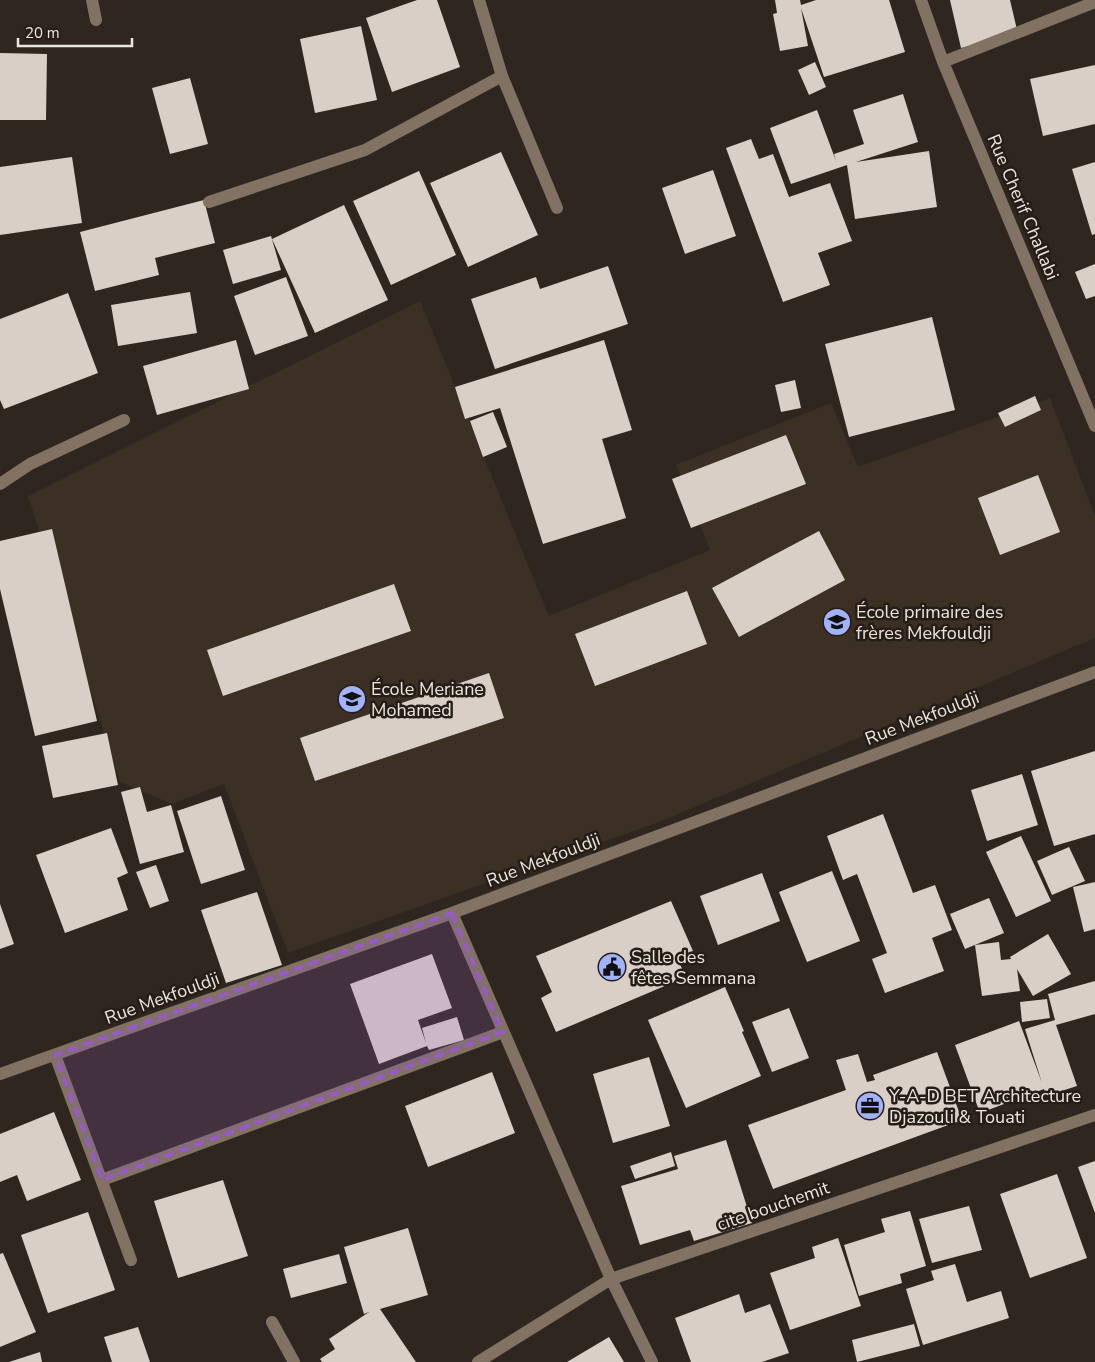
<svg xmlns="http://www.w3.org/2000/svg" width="1095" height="1362" viewBox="0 0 1095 1362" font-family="'Nunito Sans',sans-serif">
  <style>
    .built { fill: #3c2f23 }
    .building { fill: #dacfc6 }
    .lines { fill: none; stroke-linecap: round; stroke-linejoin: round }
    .minor { stroke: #817263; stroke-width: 12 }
    .marked { fill: #975ac7; fill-opacity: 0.2; stroke: #975ac7; stroke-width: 4; stroke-dasharray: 10 6; stroke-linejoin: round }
    .labels { text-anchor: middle; stroke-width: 5; stroke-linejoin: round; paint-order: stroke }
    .street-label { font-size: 18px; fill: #eae5e0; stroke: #251d16 }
    .poi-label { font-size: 18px; fill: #eae5e0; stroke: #251d16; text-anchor: start }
  </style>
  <rect width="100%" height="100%" fill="#2f271f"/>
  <path class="built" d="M420,301l129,315 161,-66 -34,-85 155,-62 27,64 192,-69 45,118v122l-436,184 -371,131 -64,-169 -52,20 -52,-22 -92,-286z"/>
  <path class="building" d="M417,0h20l23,67 -68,25 -26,-74z
    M775,0h25l1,5 15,-5h73l16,52 -81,25 -23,-69 7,38 -28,5 -7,-37 4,-1z
    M950,0h60l8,34 -57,14z
    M361,26l16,74 -62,13 -15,-74z
    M0,53l47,1 -1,66h-46z
    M815,62l11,25 -17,8 -11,-25z
    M1095,65v59l-52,12 -13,-57z
    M190,78l18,66 -38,10 -18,-66z
    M903,94l15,48 -62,20 73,-11 8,56 -82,12 -8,-54 -56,19 -21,-56 47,-18 19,51 -2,-7 30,-10 -11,-34z
    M751,139l8,20 14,-5 16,43 41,-14 22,58 -34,12 12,32 -47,17 -57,-154z
    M501,152l37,83 -70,32 -38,-84z
    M72,157l10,66 -82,12v-68z
    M1095,162v72l-3,1 -20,-66z
    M713,170l23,66 -51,18 -23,-66z
    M419,171l37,84 -65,30 -38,-84z
    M204,200l11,43 -60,15 4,17 -64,16 -15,-59z
    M344,205l44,95 -73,33 -43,-94z
    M271,236l10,34 -48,14 -10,-34z
    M1095,264v32l-9,3 -11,-27z
    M608,266l20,58 -133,45 -24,-70 65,-22 4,12z
    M286,277l22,59 -53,19 -21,-59z
    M190,292l7,41 -79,13 -7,-41z
    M68,293l30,80 -94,36 -4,-9v-81z
    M932,317l23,93 -106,27 -24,-93z
    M236,340l13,49 -92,26 -14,-49z
    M604,340l28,90 -30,9 24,79 -83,26 -43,-136 -35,11 -10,-32z
    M795,380l6,28 -20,4 -6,-27z
    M1035,396l6,14 -36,17 -7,-14z
    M493,412l14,35 -24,10 -13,-36z
    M786,435l20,49 -115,44 -19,-49z
    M1038,475l22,57 -60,23 -22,-57z
    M52,529l45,192 -62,15 -35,-147v-48z
    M819,531l26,49 -106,57 -27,-49z
    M394,584l17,47 -188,65 -16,-46z
    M687,591l20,53 -112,42 -20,-52z
    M489,673l15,45 -189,63 -15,-43z
    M107,733l11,52 -65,13 -11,-52z
    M1095,751v83l-41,12 -23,-75z
    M1022,774l16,51 -51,16 -16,-51z
    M140,787l7,25 24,-7 13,47 -44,12 -19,-72z
    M221,796l24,74 -44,14 -24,-73z
    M883,814l30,79 22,-8 17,45 -20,8 12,33 -59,22 -13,-34 15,-6 -30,-79 -14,6 -16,-44z
    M111,828l17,45 -11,5 11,32 -63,23 -29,-78z
    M1021,836l30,65 -35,16 -30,-65z
    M1069,847l16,34 -33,14 -15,-34z
    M156,865l13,36 -19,7 -14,-36z
    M832,871l28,70 -53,21 -28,-70z
    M762,873l18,48 -62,24 -18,-49z
    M1095,882v47l-11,3 -11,-45z
    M257,892l25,73 -56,18 -25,-73z
    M989,898l15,35 -39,16 -15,-35z
    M671,901l22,50 -16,7 9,19 -130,55 -15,-34 11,-6 -16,-36z
    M0,904l14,40 -14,5z
    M1048,934l23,40 -38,22 -16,-27 3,22 -38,5 -7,-51 24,-3 2,18 10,-1 -1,-2z
    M432,954l20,54 -34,12 8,23 -4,-15 35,-11 7,23 -35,10 -2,-4 -48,18 -29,-80z
    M1095,981v33l-39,11 21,61 -31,10 -2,-7 -64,24 -25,-68 64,-24 23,62 -17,-54 30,-9 -7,-26z
    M725,987l19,44 -2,1 19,44 -75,32 -38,-88z
    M1047,999l3,19 -28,4 -2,-20z
    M789,1008l20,50 -37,14 -20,-50z
    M937,1052l25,68 -189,69 -25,-64 98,-35 -10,-30 22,-6 9,28 8,-2 -2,-5z
    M649,1057l21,69 -57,17 -20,-69z
    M492,1072l23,61 -87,34 -23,-61z
    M54,1112l27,68 -54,21 -10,-26 -17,7v-48z
    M726,1140l26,83 -58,18 -4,-11 -50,15 -19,-59 57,-17 -4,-13z
    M671,1152l4,14 -40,13 -5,-13z
    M1095,1161v52l-17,-46z
    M1057,1174l30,84 -57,20 -30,-84z
    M223,1180l25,76 -70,22 -24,-77z
    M969,1206l13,44 -50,13 -13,-44z
    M910,1211l16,55 -26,8 2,9 -43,13 -15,-51 41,-13 -4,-13z
    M88,1212l27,78 -67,23 -27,-78z
    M408,1228l20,67 -48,14 36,53h-94l-2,-3 15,-10 -6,-10 40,-27 -5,2 -20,-67z
    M838,1238l23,68 -71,24 -20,-57 45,-15 -3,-11z
    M3,1253l33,79 -36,15v-93z
    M339,1254l8,29 -56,15 -8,-29z
    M955,1264l12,38 34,-11 8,27 -86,27 -17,-56 28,-9 -3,-9z
    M739,1294l6,19 25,-9 19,49 -27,9h-71l-16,-44z
    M914,1324l6,22 -63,16 -5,-22z
    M138,1327l12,35h-38l-8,-25z
    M609,1337l15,25h-57z
    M40,1352l2,10h-33z"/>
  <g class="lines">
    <path class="minor" d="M92,0l4,20
      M479,0l23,76 55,132
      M921,0l22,62 152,364
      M943,62l152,-60
      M209,202l156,-52 137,-74
      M0,484l30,-20 94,-44
      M452,913l159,366 41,83
      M55,1055l76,205
      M0,1074l452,-161 643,-241
      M102,1180l401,-148
      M272,1322l22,40
      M478,1362l133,-83 484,-164"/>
  </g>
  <path class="marked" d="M452,913l51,119 -401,148 -47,-125z"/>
  <defs>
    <symbol id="school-disc" viewBox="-11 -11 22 22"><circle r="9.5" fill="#a3b2fd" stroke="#251d16"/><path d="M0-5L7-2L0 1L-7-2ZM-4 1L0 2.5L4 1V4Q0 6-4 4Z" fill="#111"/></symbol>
    <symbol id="civic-disc" viewBox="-11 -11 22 22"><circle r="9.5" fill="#a3b2fd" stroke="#251d16"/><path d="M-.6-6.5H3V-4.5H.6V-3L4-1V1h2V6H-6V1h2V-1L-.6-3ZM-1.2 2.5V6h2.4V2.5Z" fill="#111"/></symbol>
    <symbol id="office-disc" viewBox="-11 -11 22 22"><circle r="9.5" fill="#a3b2fd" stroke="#251d16"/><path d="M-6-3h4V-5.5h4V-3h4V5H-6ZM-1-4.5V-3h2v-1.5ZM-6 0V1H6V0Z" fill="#111"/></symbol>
  </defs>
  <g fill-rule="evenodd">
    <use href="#school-disc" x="821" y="606" width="32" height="32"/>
    <use href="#school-disc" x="336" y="683" width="32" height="32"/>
    <use href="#civic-disc" x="596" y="951" width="32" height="32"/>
    <use href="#office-disc" x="854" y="1090" width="32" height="32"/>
  </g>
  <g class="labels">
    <g class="street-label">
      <text transform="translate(1023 207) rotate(67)" y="6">Rue Cherif Challabi</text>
      <text transform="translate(922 718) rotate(-21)" y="6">Rue Mekfouldji</text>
      <text transform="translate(543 860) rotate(-21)" y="6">Rue Mekfouldji</text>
      <text transform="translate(162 998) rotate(-20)" y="6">Rue Mekfouldji</text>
      <text transform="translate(773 1206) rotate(-19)" y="6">cite bouchemit</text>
    </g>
    <g class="poi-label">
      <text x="856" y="618">École primaire des<tspan x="856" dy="21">frères Mekfouldji</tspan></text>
      <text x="371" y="695">École Meriane<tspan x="371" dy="21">Mohamed</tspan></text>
      <text x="631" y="963">Salle des<tspan x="631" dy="21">fêtes Semmana</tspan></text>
      <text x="889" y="1102">Y-A-D BET Architecture<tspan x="889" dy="21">Djazouli &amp; Touati</tspan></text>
    </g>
  </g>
  <path d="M18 38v8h114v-8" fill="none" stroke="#eae5e0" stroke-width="2.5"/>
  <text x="25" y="38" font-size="15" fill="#eae5e0" stroke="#251d16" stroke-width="4" paint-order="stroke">20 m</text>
</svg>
